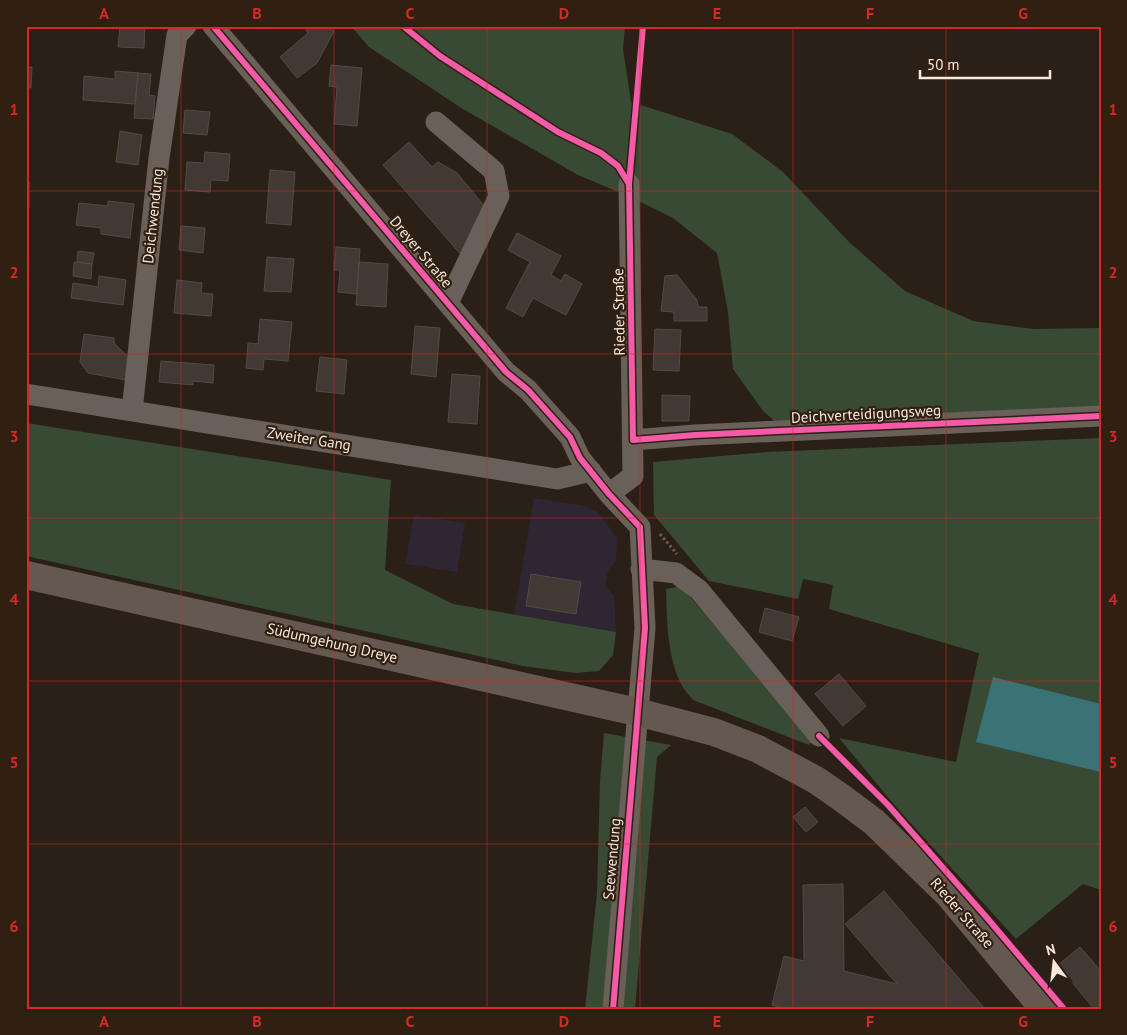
<svg xmlns="http://www.w3.org/2000/svg" width="1127" height="1035" viewBox="0 0 1127 1035" font-family="'PT Sans',sans-serif">
  <style>
    .industrial { fill: #2e2633 }
    .green { fill: #384a34 }
    .water { fill: #3a7275 }
    .building { fill: #413933; stroke: #534a43 }
    .lines { fill: none; stroke-linecap: round; stroke-linejoin: round }
    .path { stroke: #655d57; stroke-width: 3; stroke-dasharray: 2.5 2.5; stroke-linecap: butt }
    .minor { stroke: #686059; stroke-width: 21 }
    .major { stroke: #645850; stroke-width: 28 }
    .cycleway-casing { stroke: #311f11; stroke-width: 9 }
    .cycleway { stroke: #f35aa7; stroke-width: 6 }
    .grid { fill: none; stroke: #d62828; stroke-width: 1; stroke-opacity: 0.55 }
    .labels { text-anchor: middle; stroke-width: 4.5; stroke-linejoin: round; paint-order: stroke }
    .street-label { font-size: 15px; fill: #f5e9e0; stroke: #311f11 }
    .neatline { fill: none; stroke: #d62828; stroke-width: 2 }
    .grid-label { font-size: 16px; text-anchor: middle; font-weight: bold; fill: #d62828 }
  </style>
  <rect width="100%" height="100%" fill="#2a2018"/>
  <path class="industrial" d="M534,498l51,8 13,6 19,26 -1,23 -8,10 -3,15 9,10 2,36 -102,-17z
    M414,515l51,8 -8,49 -52,-8z"/>
  <path class="green" d="M351,26h274l-2,23 8,53 101,32 51,38 66,70 56,49 68,30 61,8 67,-1v79l-324,16 -14,-12 -30,-42 -5,-57 -11,-59 -44,-35 -45,-22 -50,-21 -115,-66 -94,-62z
    M26,423l365,57 -6,90 68,34 163,28 -3,23 -14,16 -23,2 -53,-7 -497,-110z
    M1101,438v452l-18,-6 -67,55 -120,-132 -57,-69 117,24 23,-109 -150,-44 4,-24 -30,-6 -5,20 -89,-18 -55,-66 -1,-53 113,-10z
    M681,586l131,154 -3,5 -116,-45c-4,-5 -9,-10 -12,-16 -14,-28 -14,-64 -15,-95z
    M604,733l67,12 -14,12 -22,252h-50l12,-116 3,-112z"/>
  <path class="water" d="M993,677l108,27v68l-125,-30z"/>
  <path class="building" d="M120,26h25l-1,22 -26,-1z
    M307,26h21l6,5 -17,32 -20,15 -17,-21 28,-24 -3,-5z
    M331,65l31,3 -5,58 -23,-2 3,-37 -8,-1z
    M26,67h6l-1,21 -5,-1z
    M115,71l23,2 -3,31 -52,-4 1,-24 31,3z
    M138,73l13,1 -2,21 6,1 -2,23 -19,-1z
    M185,110l25,2 -3,23 -24,-2z
    M120,131l22,4 -4,30 -22,-3z
    M409,142l23,25 6,-5 19,11 29,35 -23,49 -80,-92z
    M205,152l25,2 -2,27 -17,-1 -1,12 -25,-2 2,-28 17,1z
    M270,170l25,2 -4,53 -25,-2z
    M26,182h3v26h-3z
    M108,201l26,3 -4,34 -29,-4v-6l-25,-3 3,-22 29,3z
    M181,226l24,2 -2,25 -24,-3z
    M517,233l44,23 -10,19 10,6 4,-7 17,10 -16,31 -33,-17 -10,19 -17,-9 24,-46 -22,-12z
    M336,247l24,2 -3,45 -19,-2 2,-22h-6z
    M78,251l16,2 -2,11 -15,-2z
    M267,257l27,2 -3,33 -27,-1z
    M74,262l18,2 -1,15 -18,-3z
    M359,262l29,2 -2,43 -30,-2z
    M677,275l20,25 1,7h9v14h-33v-9l-13,-1 4,-35z
    M99,276l27,4 -3,25 -52,-7 2,-15 25,4z
    M177,280l25,3 -1,10 12,1 -2,22 -37,-3z
    M260,319l32,3 -4,39 -24,-2 -1,11 -17,-2 2,-25 10,1z
    M415,326l25,2 -4,49 -25,-3z
    M655,329l26,1 -2,41 -26,-1z
    M84,334l30,4v5l15,15 -3,22 -38,-7 -8,-11z
    M320,357l27,3 -3,34 -28,-3z
    M161,361l53,4 -1,18 -20,-2v4l-34,-3z
    M452,374l28,2 -3,48 -29,-2z
    M662,395l28,1 -1,25h-27z
    M531,574l50,8 -5,32 -50,-8z
    M765,608l34,9 -7,24 -33,-9z
    M839,674l27,32 -23,20 -28,-32z
    M805,807l13,15 -12,10 -13,-15z
    M843,884l1,87 53,13 -52,-60 39,-33 101,118h-198l-15,-4 12,-49 20,5 -1,-76z
    M1080,947l21,24v38h-7l-36,-44z"/>
  <g class="lines">
    <path class="path" d="M660,534l17,20"/>
    <path class="minor" d="M213,26l293,346 22,18 42,47 10,21 29,36 31,33 5,101 -32,381
      M436,122l58,49 5,25 -51,107
      M26,394l531,85 34,-8
      M132,411l27,-253 18,-123 9,-9
      M633,440l62,-5 406,-19
      M609,494l24,-18 -4,-292
      M641,569l35,4 23,17 120,146"/>
    <path class="major" d="M26,575l611,137 77,20 44,17 58,31 26,18 32,24 75,73 95,114"/>
    <defs>
      <path id="cycleway" d="M213,26l293,346 22,18 42,47 10,21 29,36 31,33 5,101 -32,381
        M403,26l37,30 118,76 43,21 17,13 11,18
        M643,26l-14,158 4,256 62,-5 406,-19
        M819,736l69,69 100,114 76,90"/>
    </defs>
    <use href="#cycleway" class="cycleway-casing"/>
    <use href="#cycleway" class="cycleway"/>
  </g>
  <path class="grid" d="M181,26v983M334,26v983M487,26v983M640,26v983M793,26v983M946,26v983M26,191h1075M26,354h1075M26,518h1075M26,681h1075M26,844h1075"/>
  <g class="labels">
    <g class="street-label">
      <text transform="translate(153 216) rotate(-84)" y="5">Deichwendung</text>
      <text transform="translate(421 252) rotate(50)" y="5">Dreyer Straße</text>
      <text transform="translate(619 312) rotate(-91)" y="5">Rieder Straße</text>
      <text transform="translate(866 414) rotate(-3)" y="5">Deichverteidigungsweg</text>
      <text transform="translate(309 439) rotate(9)" y="5">Zweiter Gang</text>
      <text transform="translate(332 643) rotate(13)" y="5">Südumgehung Dreye</text>
      <text transform="translate(612 859) rotate(-85)" y="5">Seewendung</text>
      <text transform="translate(962 913) rotate(49)" y="5">Rieder Straße</text>
    </g>
  </g>
  <rect width="1127" height="1035" fill="none" stroke="#311f11" stroke-width="55"/>
  <g transform="translate(1054 962) rotate(345)" stroke="#311f11" stroke-width="4" paint-order="stroke">
  <path d="M0-4L9 19L0 12L-9 19Z" fill="#f5e9e0"/>
  <text y="-8" font-size="14" font-weight="bold" text-anchor="middle" fill="#f5e9e0">N</text>
  </g>
  <path d="M920 70v8h130v-8" fill="none" stroke="#f5e9e0" stroke-width="2.5"/>
  <text x="927" y="70" font-size="15" fill="#f5e9e0" stroke="#311f11" stroke-width="4" paint-order="stroke">50 m</text>
  <rect x="28" y="28" width="1072" height="980" class="neatline"/>
  <g class="grid-label">
    <text x="104" y="19">A</text>
    <text x="257" y="19">B</text>
    <text x="410" y="19">C</text>
    <text x="564" y="19">D</text>
    <text x="717" y="19">E</text>
    <text x="870" y="19">F</text>
    <text x="1023" y="19">G</text>
    <text x="14" y="115">1</text>
    <text x="1113" y="115">1</text>
    <text x="14" y="278">2</text>
    <text x="1113" y="278">2</text>
    <text x="14" y="442">3</text>
    <text x="1113" y="442">3</text>
    <text x="14" y="605">4</text>
    <text x="1113" y="605">4</text>
    <text x="14" y="768">5</text>
    <text x="1113" y="768">5</text>
    <text x="14" y="932">6</text>
    <text x="1113" y="932">6</text>
    <text x="104" y="1027">A</text>
    <text x="257" y="1027">B</text>
    <text x="410" y="1027">C</text>
    <text x="564" y="1027">D</text>
    <text x="717" y="1027">E</text>
    <text x="870" y="1027">F</text>
    <text x="1023" y="1027">G</text>
  </g>
</svg>
